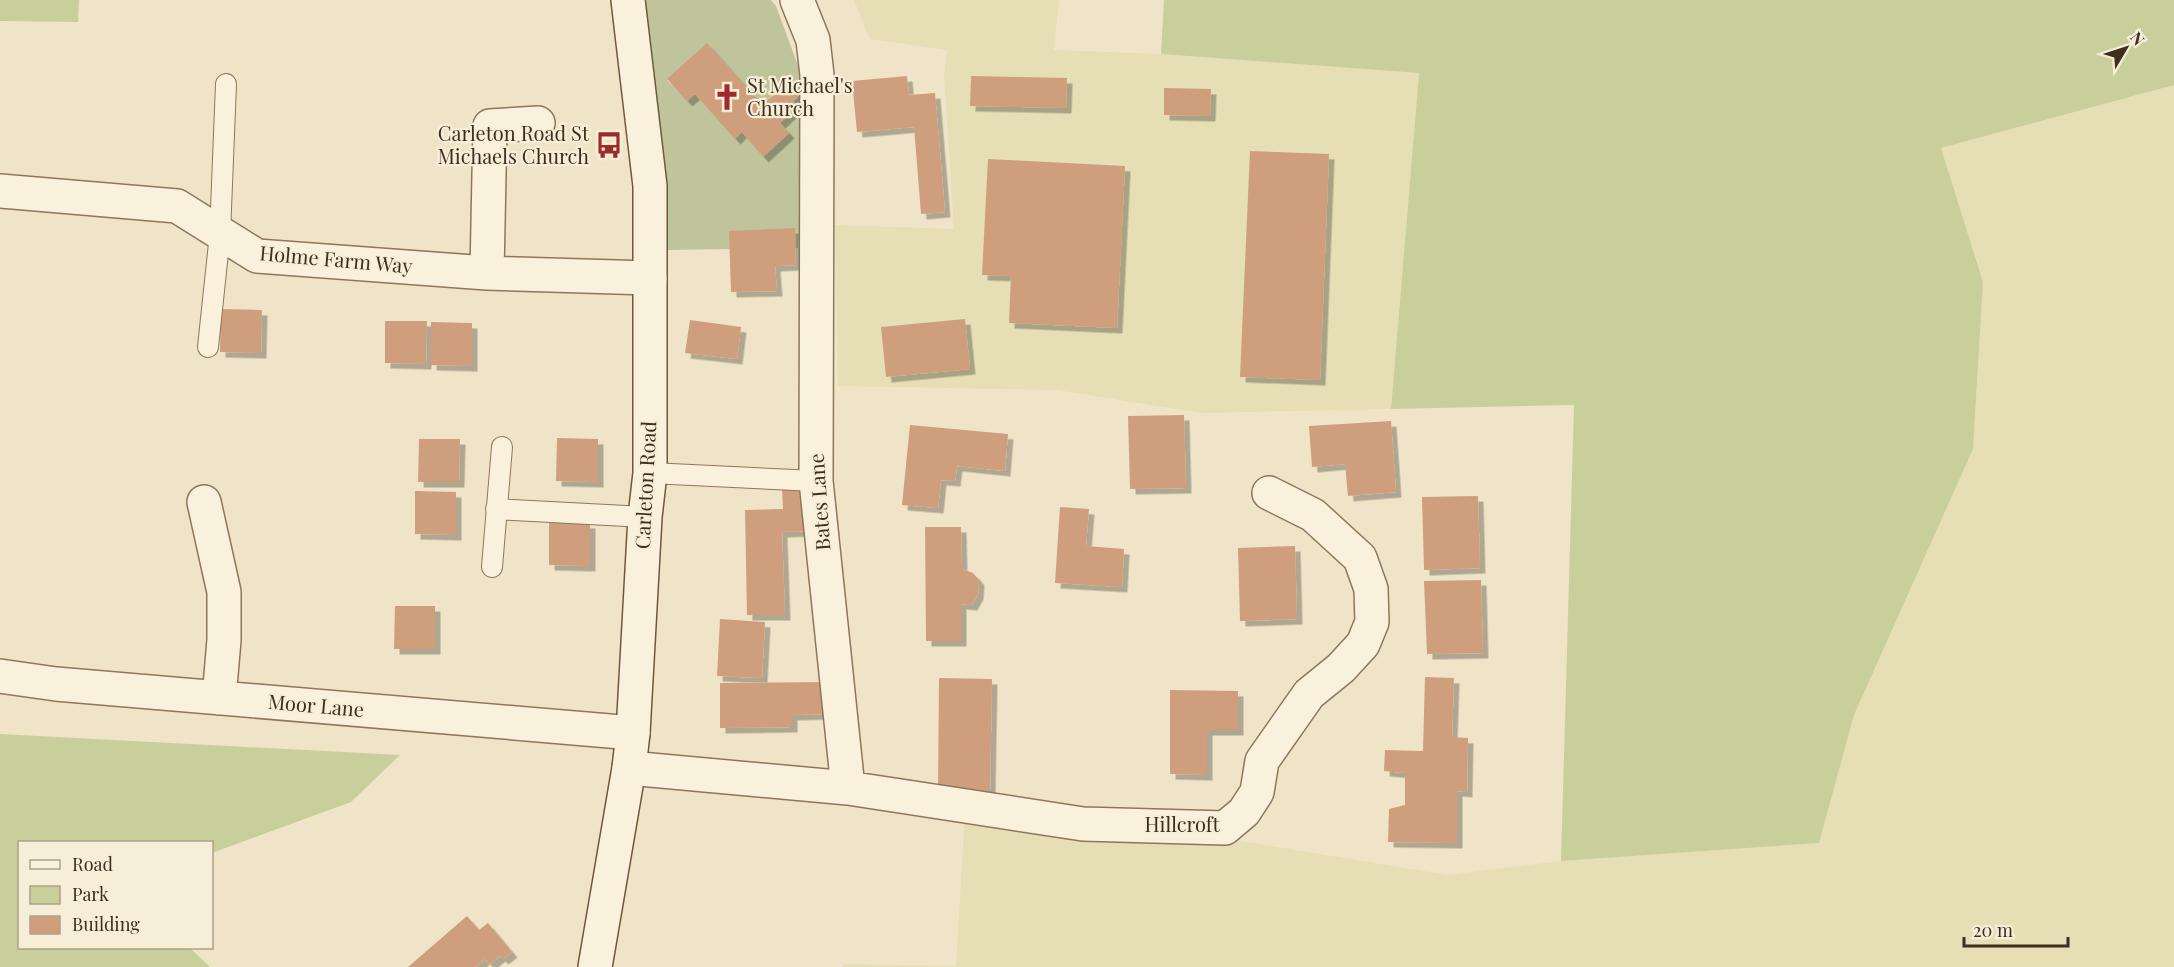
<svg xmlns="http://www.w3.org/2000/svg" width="2174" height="967" viewBox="0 0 2174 967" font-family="'Playfair Display',serif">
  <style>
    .farmland { fill: #e6deb5 }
    .green { fill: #c9cf9b }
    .cemetery { fill: #bfc49a; fill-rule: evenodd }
    .building { fill: #cf9f7d; filter: url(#shadow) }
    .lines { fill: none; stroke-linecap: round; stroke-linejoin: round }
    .lane-casing { stroke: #8d765c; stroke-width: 22 }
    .street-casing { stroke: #8d765c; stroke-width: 36 }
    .secondary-casing { stroke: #6f573f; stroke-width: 36 }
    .lane { stroke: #faf1dc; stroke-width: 20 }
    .street { stroke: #faf1dc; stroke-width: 33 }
    .secondary { stroke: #faf1dc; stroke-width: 33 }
    .labels { text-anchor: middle; stroke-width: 4.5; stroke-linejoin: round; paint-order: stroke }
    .poi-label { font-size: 20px; fill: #3d2e20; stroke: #f7eed8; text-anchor: start }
    .street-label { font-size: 20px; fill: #3d2e20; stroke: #f7eed8 }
  </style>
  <defs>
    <filter id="shadow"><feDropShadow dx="5.5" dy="5.5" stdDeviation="0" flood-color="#0004"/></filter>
  </defs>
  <rect width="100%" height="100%" fill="#f0e4c8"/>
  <path class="farmland" d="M854,0h205l-5,50 107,4 258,19 -28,336 -190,4 -144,-23 -219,-4 -3,-161 119,4 -10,-154 3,-25 -77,-11z
    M2174,85v882h-1331l1,-3 112,2 10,-170 482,79 113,-14 258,-18 35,-128 119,-266 10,-167 -42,-134z"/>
  <path class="green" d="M0,0h79l-1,22 -78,-1z
    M1164,0h1010v85l-233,63 42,134 -10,167 -119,266 -35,128 -258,18 13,-456 -183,4 28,-336 -258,-19z
    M0,734l400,21 -49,47 -139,51v-11h-192v106h170l20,19h-210z"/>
  <path class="cemetery" d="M642,0h129l5,6 31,84 -9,158 -131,2zM707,44l55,61 28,-25 12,13 -9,8 5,6 -18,16 9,10 -26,23 -21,-24 -7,6 -40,-44 -8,6 -20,-20z"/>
  <path class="building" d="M707,43l55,62 29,-25 11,13 -9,8 5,5 -18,17 9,10 -26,24 -21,-25 -7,7 -40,-45 -8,7 -20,-22z
    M907,76l2,19 26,-2 10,119 -24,2 -7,-87 -57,5 -5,-51z
    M971,76l96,2 -1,30 -96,-2z
    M1164,88l47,1 -1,27 -46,-1z
    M1250,151l79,3 -9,226 -80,-3z
    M988,159l137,7 -8,162 -108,-5 2,-47 -29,-1z
    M795,228l1,37 -21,1 2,25 -46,1 -2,-61z
    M221,309l41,1 -1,43 -41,-1z
    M965,319l5,50 -84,8 -5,-50z
    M690,320l51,7 -4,32 -52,-6z
    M385,321h42l-1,43 -41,-1z
    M431,322l41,1v43l-41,-1z
    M1184,415l2,73 -56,1 -2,-73z
    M1391,421l5,71 -48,4 -3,-32 -33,3 -3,-41z
    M910,425l98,9 -3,37 -48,-5 -2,15 -14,-1 -3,28 -36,-3z
    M557,438l41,1v43l-42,-1z
    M419,439h41l-1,43h-41z
    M782,489h17l1,17h9l1,25 -28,1 3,83h-38l-2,-105 38,-1z
    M415,491l41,1v43l-41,-1z
    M1478,496l2,72 -56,2 -2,-73z
    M1060,507l29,2 -3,37 38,3 -2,38 -67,-4z
    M549,522l41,1v43l-41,-1z
    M925,527h36l1,42 11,4 6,7 -1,14 -6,11 -11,-1v37h-35z
    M1295,546l2,73 -57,2 -2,-73z
    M1481,580l2,73 -56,1 -3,-73z
    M395,606h40v43h-41z
    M720,619l45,3 -3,56 -45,-2z
    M1425,677l29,1 -2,59 16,1 -1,54 -10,-1v52l-69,-1 1,-33 16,-4v-32l-21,-2 1,-21 38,1z
    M939,678l53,1 -2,111 -52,-1z
    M826,682v32l-34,1v12l-72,1v-45z
    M1170,690l68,1v39h-31v45l-37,-1z
    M467,916l12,14 9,-7 24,29 -9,7 -3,-3 -11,9 -4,-6 -10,8h-67z"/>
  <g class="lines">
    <defs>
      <path id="lane" d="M208,347l12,-113 6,-150
        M650,473l166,8
        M496,509l149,8
        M492,567l10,-120"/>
      <path id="street" d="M0,191l177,15 80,50 230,17 163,5
        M487,273l3,-147 48,-3
        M204,502l20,90v48l-5,58
        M0,676l56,8 577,49
        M629,768l219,20 -32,-307 1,-406 -4,-35 -16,-40
        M848,788l235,36 142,4 19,-16 13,-20 5,-31 47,-67 32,-26 22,-24 9,-22 -1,-33 -11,-31 -47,-43 -44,-22"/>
      <path id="secondary" d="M595,967l34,-199 4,-35 12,-216 5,-44v-287l-22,-186"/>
    </defs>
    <use href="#lane" class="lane-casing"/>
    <use href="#street" class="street-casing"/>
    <use href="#secondary" class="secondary-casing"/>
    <use href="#lane" class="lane"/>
    <use href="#street" class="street"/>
    <use href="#secondary" class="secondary"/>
  </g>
  <defs>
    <symbol id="church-bare" viewBox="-9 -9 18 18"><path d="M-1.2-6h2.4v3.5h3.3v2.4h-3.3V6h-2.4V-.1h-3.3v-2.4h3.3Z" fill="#9e2a2b" stroke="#f7eed8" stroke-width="2.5" paint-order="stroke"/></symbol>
    <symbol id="bus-bare" viewBox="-9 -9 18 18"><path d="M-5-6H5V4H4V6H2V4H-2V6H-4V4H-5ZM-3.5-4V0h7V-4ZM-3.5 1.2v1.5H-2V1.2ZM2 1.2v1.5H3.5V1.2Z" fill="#9e2a2b" stroke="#f7eed8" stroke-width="2.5" paint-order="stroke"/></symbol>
  </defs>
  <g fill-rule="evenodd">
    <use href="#church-bare" x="708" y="78" width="38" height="38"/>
    <use href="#bus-bare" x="590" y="126" width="38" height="38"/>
  </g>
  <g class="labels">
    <g class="poi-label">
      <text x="747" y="93">St Michael's<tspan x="747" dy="23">Church</tspan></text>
      <text x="589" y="141" text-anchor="end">Carleton Road St<tspan x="589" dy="23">Michaels Church</tspan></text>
    </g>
    <g class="street-label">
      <text transform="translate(336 260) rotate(5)" y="7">Holme Farm Way</text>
      <text transform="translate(646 485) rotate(-87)" y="7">Carleton Road</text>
      <text transform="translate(820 502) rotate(-94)" y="7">Bates Lane</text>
      <text transform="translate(316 706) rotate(5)" y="7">Moor Lane</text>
      <text x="1182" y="832">Hillcroft</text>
    </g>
  </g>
  <rect x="18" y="841" width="195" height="108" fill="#f7eed8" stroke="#ada18e" stroke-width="1.5"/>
  <rect x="30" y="860" width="30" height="9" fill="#faf1dc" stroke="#ada18e" stroke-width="1.5"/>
  <text x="72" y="871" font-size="18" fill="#3d2e20">Road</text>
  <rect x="30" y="886" width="30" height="18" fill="#c9cf9b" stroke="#ada18e" stroke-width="1.5"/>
  <text x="72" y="901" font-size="18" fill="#3d2e20">Park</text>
  <rect x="30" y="916" width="30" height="18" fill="#cf9f7d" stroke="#ada18e" stroke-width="1.5"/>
  <text x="72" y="931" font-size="18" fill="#3d2e20">Building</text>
  <g transform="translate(2126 48) rotate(51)" stroke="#f7eed8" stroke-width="4.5" paint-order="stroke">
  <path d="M0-4.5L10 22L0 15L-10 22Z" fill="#3d2e20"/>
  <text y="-9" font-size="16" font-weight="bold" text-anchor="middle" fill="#3d2e20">N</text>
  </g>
  <path d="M1964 937v9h104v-9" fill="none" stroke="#3d2e20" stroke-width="3"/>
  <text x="1973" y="937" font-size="18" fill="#3d2e20" stroke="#f7eed8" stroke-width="4.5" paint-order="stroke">20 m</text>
</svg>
